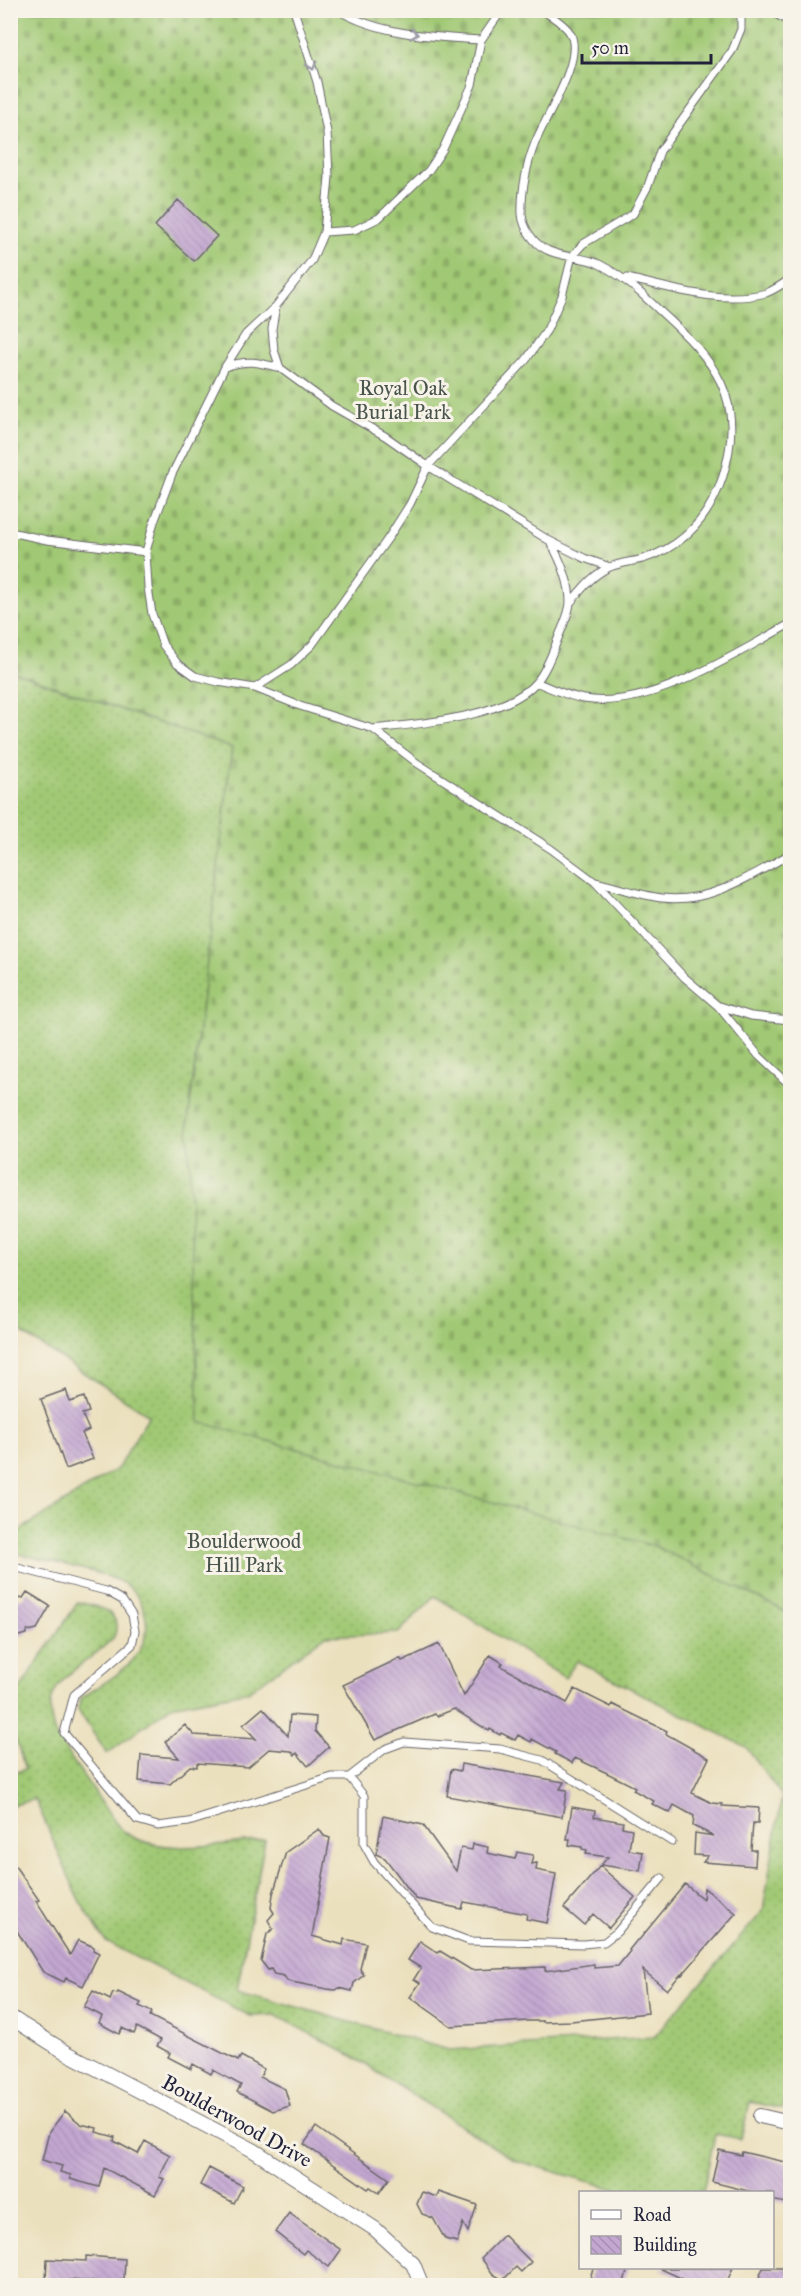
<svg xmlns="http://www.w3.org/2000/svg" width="801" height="2296" viewBox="0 0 801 2296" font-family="'IM FELL Great Primer',serif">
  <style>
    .grass { fill: url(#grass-dots); stroke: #627658; stroke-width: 1.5 }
    .cemetery { fill: url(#cemetery-stones); stroke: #627658; stroke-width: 1.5 }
    .building { fill: url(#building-back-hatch) }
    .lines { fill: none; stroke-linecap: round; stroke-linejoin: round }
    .service-casing { stroke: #686468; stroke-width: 9 }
    .minor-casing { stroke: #686468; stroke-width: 16 }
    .service { stroke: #fff; stroke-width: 7 }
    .minor { stroke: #fff; stroke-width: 14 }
    .oneway { stroke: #9c9ca7 }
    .labels { text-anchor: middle; stroke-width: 6; stroke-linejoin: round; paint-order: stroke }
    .park-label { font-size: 21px; fill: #48544c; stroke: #f7f3e8 }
    .street-label { font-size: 21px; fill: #22223b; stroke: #f7f3e8 }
  </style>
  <defs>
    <pattern id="grass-dots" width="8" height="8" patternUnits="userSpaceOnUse" patternTransform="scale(1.5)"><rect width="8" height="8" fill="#a1c974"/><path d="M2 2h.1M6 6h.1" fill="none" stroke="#8aac65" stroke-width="1.8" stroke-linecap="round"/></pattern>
    <pattern id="cemetery-stones" width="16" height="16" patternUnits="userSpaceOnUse" patternTransform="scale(1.5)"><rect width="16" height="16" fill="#a1c974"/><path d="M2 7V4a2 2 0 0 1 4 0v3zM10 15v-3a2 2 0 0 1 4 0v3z" fill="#8aac65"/></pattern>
    <pattern id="building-back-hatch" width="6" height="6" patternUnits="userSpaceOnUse" patternTransform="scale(1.5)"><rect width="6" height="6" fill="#c3a7d1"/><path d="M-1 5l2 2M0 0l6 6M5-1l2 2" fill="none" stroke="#a78fb4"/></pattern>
  </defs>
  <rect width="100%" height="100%" fill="#f7f3e8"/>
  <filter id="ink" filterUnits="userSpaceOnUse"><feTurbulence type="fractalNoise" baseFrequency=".0167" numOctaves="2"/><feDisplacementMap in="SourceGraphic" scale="12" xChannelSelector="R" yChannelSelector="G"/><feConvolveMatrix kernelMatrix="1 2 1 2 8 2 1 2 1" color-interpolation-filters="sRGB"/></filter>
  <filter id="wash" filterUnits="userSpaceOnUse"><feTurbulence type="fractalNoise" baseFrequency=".008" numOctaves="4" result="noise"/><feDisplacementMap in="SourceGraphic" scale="24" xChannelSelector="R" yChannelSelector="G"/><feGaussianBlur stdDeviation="1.35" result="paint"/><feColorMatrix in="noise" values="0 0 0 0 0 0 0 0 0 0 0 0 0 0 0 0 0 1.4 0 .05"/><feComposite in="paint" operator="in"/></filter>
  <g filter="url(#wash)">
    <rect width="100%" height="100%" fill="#ebe0bd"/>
    <path class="grass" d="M11,671l221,77 -44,375 469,424 133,67v465l-7,30 -33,-7 -9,37 -26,-5 -12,58h-78l-111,-32 -162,-104 -77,-41 -25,1 -144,-74 -26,-40 -45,-103 -24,7v-32l14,-5 -14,-44v-23l67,-100c19,5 46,8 36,35 -32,34 -80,43 -58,99l59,86c4,5 9,10 14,13 35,21 97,8 136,5l-28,150 212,60 205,-13 109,-126 19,-115 -36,-49 -169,-86 -12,17 -130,-82 -37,37 -73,3 -76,55 -78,15 -64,48 -29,-44 2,-11c17,-12 38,-23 52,-38 10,-12 17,-27 14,-42 -2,-12 -8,-24 -17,-32 -19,-15 -92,-28 -118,-35v-16l107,-68 31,-53 -138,-89z"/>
    <path class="cemetery" d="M11,11h779v1603l-133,-67 -458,-125 -11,-299 44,-375 -221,-77z"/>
    <g id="blocks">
      <path class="building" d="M178,200l39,36 -23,25 -39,-35z
        M66,1390l4,12 14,-5 5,15 -7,2 7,16 -7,3 11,26 -27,10 -25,-70z
        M27,1592l23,14 -13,23 -10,2v3l-17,4v-38l13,-2z
        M439,1644l25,52 26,-41 13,8 -2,3 66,37 8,-14 36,18 1,-3 55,27 -1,3 43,24 -17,35 20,10 10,1v2l37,2 -1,15h-5l-2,27h5l-1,16 -52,-4 5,-6 -14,-1 1,-22 19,3 -21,-10 1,-10 -20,-11 -4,8 -18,-9 2,-3 -21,-11 2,-3 -30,-15 -30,-14 -3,5 -17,-9 1,-2 -24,-13 -1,3 -13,-7 -3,5 -14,-7 -1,2 -10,-6 -1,2 -35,-22 -17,7 -2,-2 -60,26 -32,-55 57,-27 2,3z
        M263,1708l25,28 2,-21 26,2 -1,14 14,16 -21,19 -11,-13 -2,2 -4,-4 -22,-2 -21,18 -51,-4v4l-7,-1 -20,18 -31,-3 2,-26 38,3 -14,-16 20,-17 9,10 62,4 -13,-14z
        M461,1764l103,18 -4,7 7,1 -5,27 -115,-21 4,-27 9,2z
        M572,1807l23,4 -1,6 29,5 -1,5 10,2 -3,21 14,2 -3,19 -39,-6 7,-8 -22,-3 1,-4 -5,-1v-2l-13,-2 1,-6h-3z
        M383,1816l40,9 33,46 5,-23 11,2 1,-6 15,3 -1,6 28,6 2,-7 16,3 -2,9 6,-1 -1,7 20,4 -9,49 -21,-4 1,-5 -57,-11 -6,-1 -2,7 -46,-10 -31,-41 -9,-4z
        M319,1829l5,7 6,2 -18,98 31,9 1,-6 22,4 -6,26 4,6 -10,8 -2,8 -13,-3 -3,2 -9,-1 -40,-8 -3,-5 -10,-2 -3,-5 -3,1 -7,-9 6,-27 6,-5 -5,-9 6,-7 -3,-5 2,-14 13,-42z
        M10,1859l29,41 -3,1 34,54 8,-15 16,7 -1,3 6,3 -16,33 -17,-8 -2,4 -21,-10 -33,-52z
        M600,1866l35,31 -26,31 -16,-14 -9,11 -20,-17z
        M685,1884l18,15 1,-11 32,25 -54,62 -1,-1 -14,16 -24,-20 5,43 -77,8 -28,1v-1h-15l-77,5 -41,-29 10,-14 -6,-4 7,-11 -13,-8 12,-19 18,12 2,-2 31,19 74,-3v4l49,-7v4l24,-2 12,-15 -1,-1 8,-10h2z
        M93,1991l17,9 3,-7 4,1 1,-2 23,11 -2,3 13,6 -2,4 88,45 3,-5 23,13 -4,8 25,12 5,17 -17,5 -36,-19 4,-7 -28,-15 -2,4 -18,-10 -2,5 -23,-12 2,-4 -13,-7 4,-6 -24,-13 -3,7 -12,-6 -3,6 -20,-11 3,-7 -18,-9z
        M65,2111l16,13 16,4 -1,4 19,5 -1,4 24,13 7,-13 25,14 -11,22 5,2 -9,16 -51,-27 -5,19 -29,-8 1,-4 -11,-3 2,-6 -20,-6 7,-28z
        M316,2127l73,52 -10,14 -9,-6 -2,2 -64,-45z
        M719,2150l22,5 1,-3 48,11v41l-18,-4v-7h-16l-44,-11z
        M209,2168l34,18 -9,17 -34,-18z
        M422,2192l15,5 2,-5 38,13 -9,27 -5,-9 -6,19 -12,-3 -12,-21 -11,-4 -5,-10z
        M289,2213l52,37 -12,17 -23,-17 -3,4 -28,-22z
        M504,2235l27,27 -10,10 -5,-5 -13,13 -10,-6 -12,-16z
        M86,2256l39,3 -1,20h-3v7h-23v-4l-29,-2v1l-23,-1 1,-21 39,2z
        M593,2268h35l-5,18h-35z
        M659,2268h74l-8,18h-12l-15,-7 -2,6z
        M763,2268h27v18h-22l-10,-6z"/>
    </g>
  </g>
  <g filter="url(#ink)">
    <use href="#blocks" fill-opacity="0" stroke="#686468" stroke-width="1.5"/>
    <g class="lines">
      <defs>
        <path id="service" d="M294,10l23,72 10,50 2,45 -5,55 -12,28 -36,46 -30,28 -21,33 -53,107 -19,51 -7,27 2,35 4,27 11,31 14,18 18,13 23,6 37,6 45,18 73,23 44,34 134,86 44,33 89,95 34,29 41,50 31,29
          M338,10c41,25 97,27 143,30
          M542,10c9,6 23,14 28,23 15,26 -25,84 -35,110 -8,20 -14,49 -13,71 1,14 12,30 25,36 15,8 36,6 52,14 24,12 42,29 61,47 55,50 87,87 63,165 -13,40 -38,69 -77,82 -12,4 -25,4 -36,9 -17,7 -28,22 -40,36
          M769,10l21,12
          M324,232l30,-2 25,-12 50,-48 14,-21 29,-64 9,-45 21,-30
          M627,278c44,10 94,27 139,15 8,-3 17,-9 24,-14
          M276,306l-4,23 2,21 6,18 52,38 53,30 43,30 122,75c10,18 20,40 20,61 0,10 -7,24 -11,34 -6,15 -12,33 -22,45 -30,37 -120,43 -164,48
          M225,367c22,-8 33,-5 55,1
          M10,532l37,8 99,12
          M550,541l34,17 26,9
          M536,682c16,7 31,14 48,17 67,11 150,-45 206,-75
          M255,688l36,-23 21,-20 77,-108 21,-33 18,-38 98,-106 21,-30 15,-34 10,-40 11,-12 50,-30 15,-28 12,-35 72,-100 9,-22v-19
          M595,882c22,5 45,13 67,16 47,6 89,-22 128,-44
          M720,1006l31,10 39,4
          M10,1566l96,25 16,9 10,15 3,16 -3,14 -58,50 -10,38 73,87 21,6 31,-4 143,-45h17l36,-28 19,-7 96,7 42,11 130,82
          M349,1777l15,19v48l10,18 58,65 37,14 114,3 21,-2 13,-10 45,-54"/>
        <path id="minor" d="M10,2017l57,36 186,97 122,79 38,35 9,22
          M760,2116l30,7"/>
      </defs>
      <use href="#service" class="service-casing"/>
      <use href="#minor" class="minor-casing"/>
      <use href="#service" class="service"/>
      <use href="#minor" class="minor"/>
    </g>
    <defs><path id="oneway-chevron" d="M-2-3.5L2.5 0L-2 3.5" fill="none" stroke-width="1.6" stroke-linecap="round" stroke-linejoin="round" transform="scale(1.5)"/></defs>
    <g class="oneway">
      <use href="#oneway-chevron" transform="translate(414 34) rotate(9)"/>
      <use href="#oneway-chevron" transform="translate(312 66) rotate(73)"/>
    </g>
  </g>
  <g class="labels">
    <g class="park-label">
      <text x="403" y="395">Royal Oak<tspan x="403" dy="24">Burial Park</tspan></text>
      <text x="244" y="1548">Boulderwood<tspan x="244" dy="24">Hill Park</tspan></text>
    </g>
    <g class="street-label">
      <text transform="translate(237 2121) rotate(29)" y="7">Boulderwood Drive</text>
    </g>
  </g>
  <rect width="801" height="2296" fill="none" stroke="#f7f3e8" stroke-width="36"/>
  <rect x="579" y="2191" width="195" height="78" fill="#f7f3e8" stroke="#a29fa3" stroke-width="1.5"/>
  <rect x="591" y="2210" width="30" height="9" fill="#ffffff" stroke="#a29fa3" stroke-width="1.5"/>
  <text x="633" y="2221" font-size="18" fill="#22223b">Road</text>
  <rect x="591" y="2236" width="30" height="18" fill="url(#building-back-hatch)" stroke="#a29fa3" stroke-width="1.5"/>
  <text x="633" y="2251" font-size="18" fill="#22223b">Building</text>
  <path d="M582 54v9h129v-9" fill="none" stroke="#22223b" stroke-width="3"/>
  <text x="591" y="54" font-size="18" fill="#22223b" stroke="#f7f3e8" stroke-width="4.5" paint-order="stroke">50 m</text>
</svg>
